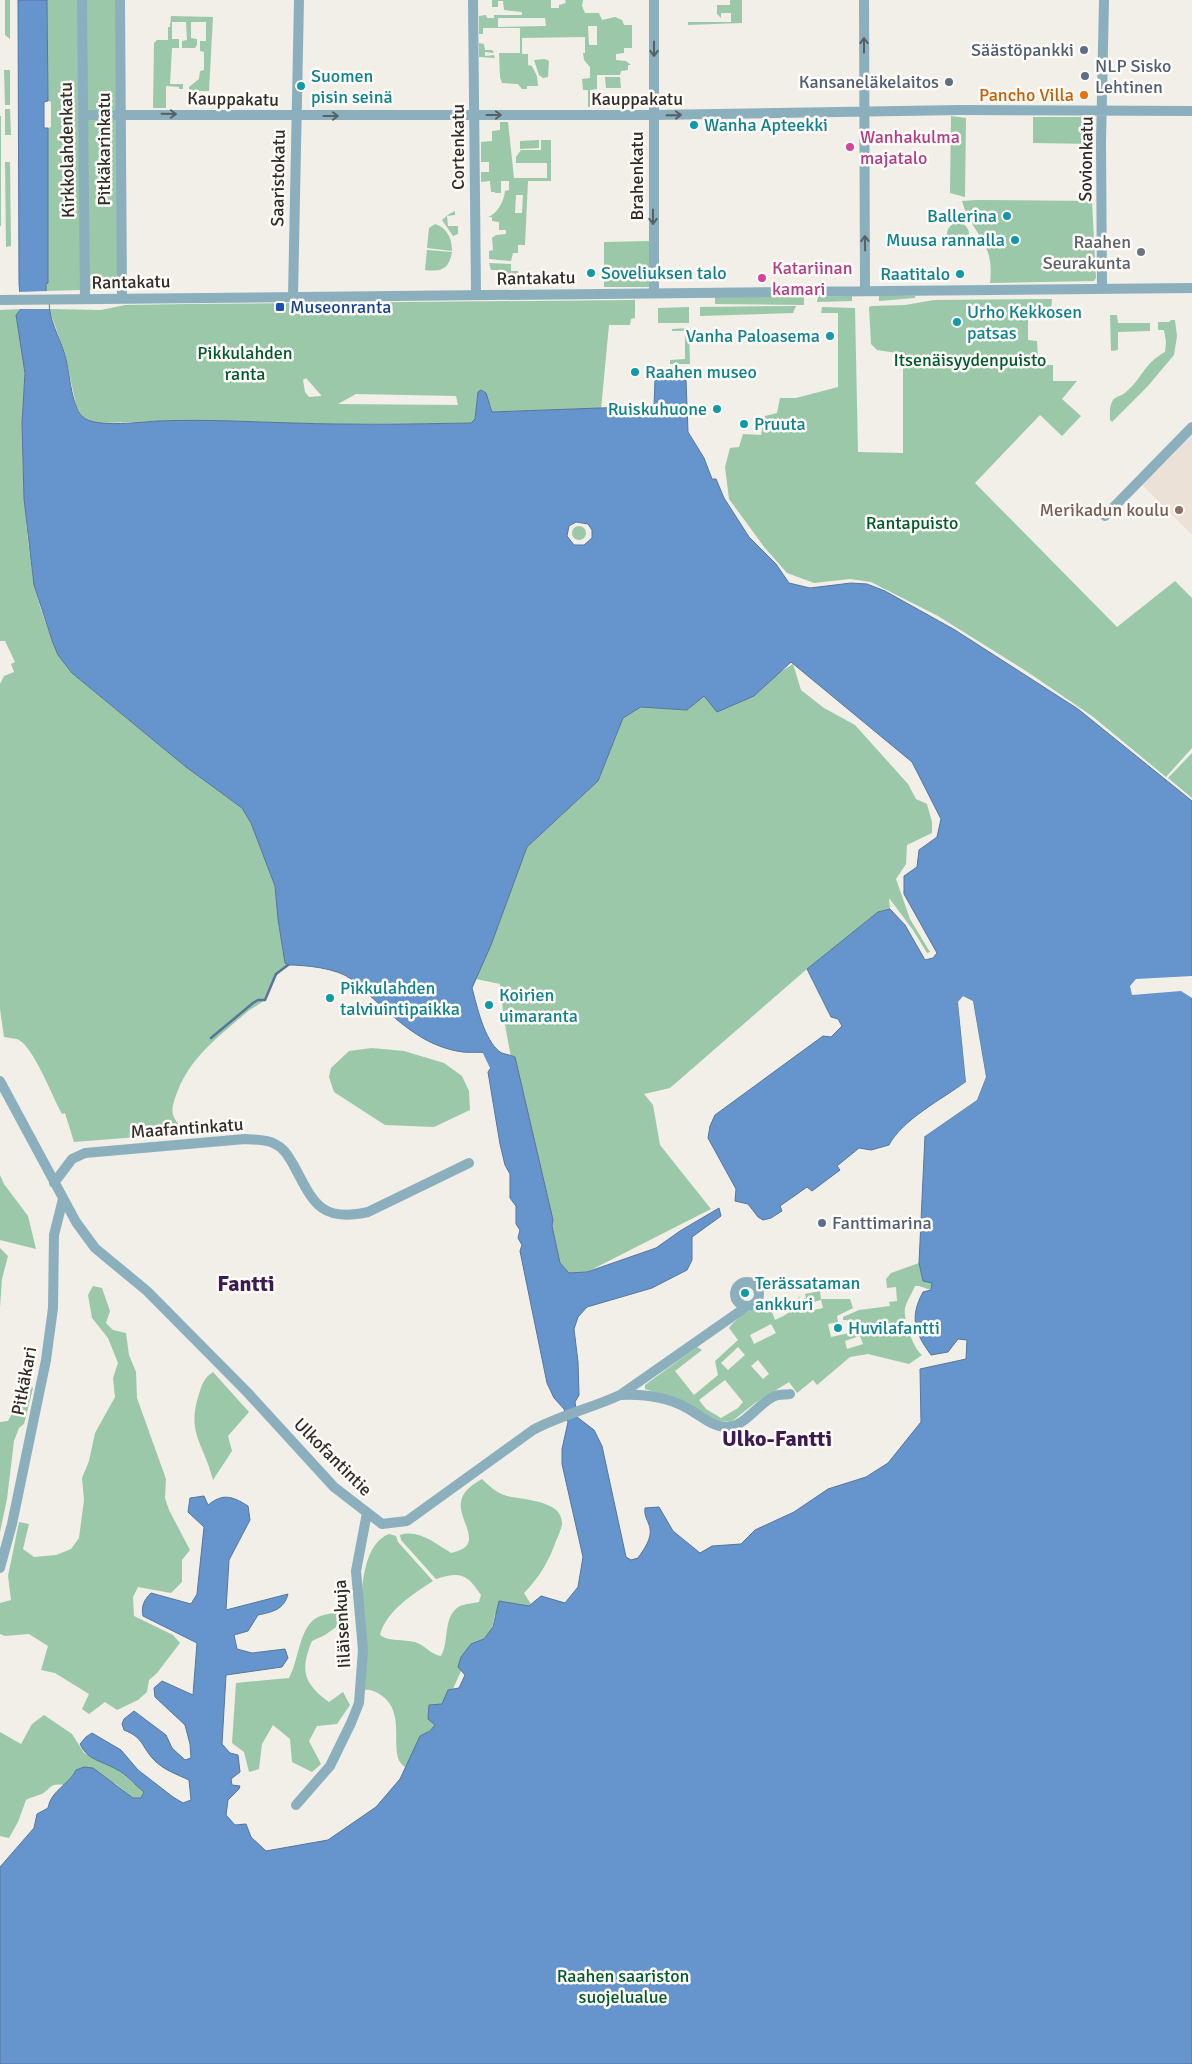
<svg xmlns="http://www.w3.org/2000/svg" width="1192" height="2064" viewBox="0 0 1192 2064" font-family="Signika,sans-serif">
  <style>
    .built { fill: #ebe1d6 }
    .green { fill: #9bc8a9; fill-rule: evenodd }
    .water { fill: #6595cc; stroke: #55769c; fill-rule: evenodd }
    .pier { fill: #f2eee8 }
    .lines { fill: none; stroke-linecap: round; stroke-linejoin: round }
    .stream { stroke: #55769c; stroke-width: 2.5 }
    .canal { stroke: #6595cc; stroke-width: 9 }
    .minor { stroke: #8bafbd; stroke-width: 10 }
    .oneway { stroke: #546165 }
    .service-dot { fill: #5c6f8a; stroke: #fffbf7; stroke-width: 2 }
    .culture-dot { fill: #0f9aa8; stroke: #fffbf7; stroke-width: 2 }
    .food-dot { fill: #e8710a; stroke: #fffbf7; stroke-width: 2 }
    .hotel-dot { fill: #d1479c; stroke: #fffbf7; stroke-width: 2 }
    .worship-dot { fill: #6b7280; stroke: #fffbf7; stroke-width: 2 }
    .transit-dot { fill: #1a4fb4; stroke: #fffbf7; stroke-width: 2 }
    .education-dot { fill: #8d6e63; stroke: #fffbf7; stroke-width: 2 }
    .labels { text-anchor: middle; stroke-width: 5; stroke-linejoin: round; paint-order: stroke }
    .service-label { font-size: 18px; fill: #4e5e75; stroke: #fffbf7; text-anchor: end }
    .culture-label { font-size: 18px; fill: #0d838f; stroke: #fffbf7; text-anchor: start }
    .food-label { font-size: 18px; fill: #c56008; stroke: #fffbf7; text-anchor: end }
    .street-label { font-size: 18px; fill: #2f2d2b; stroke: #fffbf7 }
    .hotel-label { font-size: 18px; fill: #b23c85; stroke: #fffbf7; text-anchor: start }
    .worship-label { font-size: 18px; fill: #5b616d; stroke: #fffbf7; text-anchor: end }
    .transit-label { font-size: 18px; fill: #164399; stroke: #fffbf7; text-anchor: start }
    .park-label { font-size: 18px; fill: #005a31; stroke: #fffbf7 }
    .education-label { font-size: 18px; fill: #785e54; stroke: #fffbf7; text-anchor: end }
    .district-label { font-size: 22px; font-weight: bold; fill: #3c1b53; stroke: #fffbf7 }
  </style>
  <rect width="100%" height="100%" fill="#f2eee8"/>
  <path class="built" d="M1192,435v100l-50,-50z"/>
  <path class="green" d="M5,0h5v39l-5,-4z
    M47,0h70l2,289 -73,2v-8h2v-155l3,-1v-25l-3,-1z
    M492,0h59v8h8v-3l7,-2 -1,-3h18l-1,6 3,7h14l3,7 13,-3 7,3 2,5h8v23h-8v5l-8,1v6l10,1 5,4h-3v5l-7,1 -1,4h-23v14l-7,1v17h-2v-17h-5l-1,-11 8,-1v-11l-6,-7 -1,-7h2v-16l-63,1v16h6v11l4,1 5,10 1,10h-11v3h-5l-4,-5 -16,-1 -2,-6 -1,-24h21v-25h-37v6h-4v-18l7,-1 1,3h7v-3h28v-3l-18,-2 -1,-9h-5v6h-6zM498,18h47l1,8 -48,1zM588,26h9v19h-8z
    M730,0h12v23l-54,2v-3h43v-9h-10v5l-4,-4v-9h13z
    M171,16l42,1 -4,74h-20v-4l10,-8 1,-8 4,-1v-18l-4,-1v-10h6v-19h-15v16l6,1v6l-2,3h-13v-7l5,-1 -1,-18h-14v17h7v9h-7l-2,36h13v5h-4v-2l-13,-1v22h-13l1,-65 3,-3h11v-13h2z
    M479,43l5,1 1,6h7l2,3 -9,-1v4l9,-1 1,3 -16,-1z
    M545,59l4,2 -1,16 -5,1 -4,-3 -5,-15z
    M4,70h6v35h-5z
    M605,77h15l1,11h-15z
    M5,109h5l1,26h-6z
    M0,116h1v110h-1z
    M951,116l15,2 -1,79 -15,-4z
    M1033,117h62l-1,27 -61,-1z
    M500,122h8l6,56h33v-15h-31v-6l5,-7h20v-10h10v41h-23l-3,64h-7v8h-5l-2,8 -22,-2v-8l4,-1 -1,-12 4,-3 10,-1v-4h-7v-8l-7,-1v-4h-4c10,-4 16,-16 17,-26l4,-1v-9h-8v12h-6v-1h-4l-1,-11 -9,1v-10h8v-10h-8v-20l11,-1v-10l8,-1zM516,195h7l-1,18h-7z
    M539,140v8l-19,1v-8z
    M5,162h5l1,84 -5,1z
    M976,200l116,1 4,77 -2,3 -104,2c5,-44 -18,-47 -28,-82z
    M455,211v4l-8,1 1,10h10v8l-5,2 -11,-16 7,-6z
    M947 234a11 11 0 1 1 22 0a11 11 0 1 1-22 0Z
    M435,224c12,4 17,14 17,27l-25,-3 2,-20z
    M650,241v46h-46v-45z
    M427,250l25,2c-3,17 -10,20 -27,18z
    M489,263l22,1v7h7v4h6v11h-14v-11h-14v-5h-5z
    M852,296v5l-35,1 1,-5z
    M879,296h36v2l-36,3z
    M715,297h89v8l-89,-1z
    M1052,299l-1,13h-13v5h-10v23l9,1 1,16h6l1,8h8v16h24l-15,18 19,17 -19,20 -22,-21 -65,68 142,144 58,-46 17,17v150l-26,29 -74,-61 -63,-43 -91,-57 -67,-34 -21,-3 -36,4 -27,-10 -22,-25 -36,-49 -4,-32 5,-19 9,-1 4,-13 18,1 4,-19 12,-3 3,-15h16l42,-11v-74h-17l1,-6 33,1 3,144 45,1v-99l-26,-4 -6,-6 -2,-37 3,-1 33,-1 29,-5z
    M635,300v18l-4,1 -1,6h-21l-8,84 -109,3 -1,-6 -13,-13 -3,26 -4,4 -128,1 -177,-3 -64,2 -12,-1 -8,-6 -6,-11 -11,-52 -16,-44 52,1 24,-5 63,-1zM306,378l15,17v1l-12,1 -4,-5 -2,-12zM356,394l100,2 2,9 -120,-1z
    M796,306l-3,7 -93,3v-9z
    M689,307v16h-31v-15z
    M21,309l1,43 3,21 -3,50 2,76 4,42 6,44 7,25 17,45 14,18 114,94 56,41 9,14 24,64 3,33 7,43 3,3c-20,14 -12,21 -23,34 -5,6 -14,9 -19,14 -27,23 -54,43 -68,77 -9,23 -8,27 10,43l-114,9 -9,-29 -3,1c-9,-16 -28,-66 -43,-74 -4,-2 -11,-2 -15,-3l-4,-28v-325l4,-8 10,-4 -3,-8 4,-2 -10,-21h-5v-331z
    M1110,315h7l1,8h32v8l-32,1v18l-7,1z
    M1171,320h4l2,16 -3,19 -27,32 -35,35 -2,-2c0,-6 -1,-14 3,-20 3,-4 9,-4 13,-8 16,-13 17,-28 39,-40l1,-10 -2,-12h-6v-8h11z
    M689,328l1,36h-20v-4l15,-1v-28h-13v-2z
    M572 533a7 7 0 1 1 14 0a7 7 0 1 1-14 0Z
    M793,664l8,26 23,18 31,17 53,59 8,15 11,5 5,18v11l-25,12 -1,19 -10,15 14,40 20,33 -3,1 -14,-23 -24,-32 1,11 -12,3 -71,57 -137,119 -26,6 9,11 7,40 51,64 -124,63 -18,1 -9,-10 -8,-37 1,-6c-20,-78 -46,-156 -53,-236l-24,-5 15,-34 36,-98 71,-66 25,-63 19,-11 45,3 17,-14h50l26,-24z
    M1192,753v45l-24,-20z
    M372,1048l32,3 40,12 18,13 7,15 1,19 -36,17 -49,-2 -51,-33 -5,-15 2,-9 18,-17z
    M0,1175l4,9 24,32 8,33 -36,-9z
    M0,1248l8,8 -6,23 -2,29z
    M919,1263l4,18 9,2 -1,7 -12,-4h-4c-3,7 -8,15 -10,22 -2,11 8,40 17,47l-13,9 -41,-10 -18,3 -33,28 -4,-5 -16,13 -8,-11 -34,21 -24,19 -20,-2 -23,-17 -43,-14v-4l52,-38 5,3 -27,21 19,24 24,-20 -3,-14 23,-21 -9,-12c11,-14 23,-20 40,-24l6,16c13,-6 21,-10 24,-24l1,4 6,-2 -1,-4 15,-3 1,8h29l3,9 -16,8 1,6 -10,2 3,13 18,-4 -2,-13h-4v-3l16,-7 31,-4 -1,-4 8,-1 -1,-14 -9,1 -1,-9 5,-6zM821,1300l2,8 -23,5 -2,-7zM771,1324l5,9 -22,11 -4,-9zM860,1336l3,8 -16,5 -2,-8zM738,1347l7,8 -17,15 -7,-7zM758,1360l11,14 -6,5 -12,-13zM725,1380l18,22 -5,6 -17,10 -15,-9 -7,-9z
    M93,1286l9,2 8,23 -4,12 7,7 13,3 3,22 7,17 1,26 29,81 -1,19 4,12 21,40 -8,10v22l-11,11 -33,-6 -5,10 1,19 39,19 7,8 -23,30 -8,7 -2,12 -9,8 -21,10 -12,-8 -16,12 -7,-5 7,-15 -34,-21 -14,-3 7,-24 -19,-12 -24,2 -5,-2v-31l11,-3 -3,-24 11,-54 10,2 -6,25 11,8 22,-2 15,-6 8,-11 5,-38 -2,-22 7,-17 6,-28 20,-36 -2,-19 5,-15 -10,-25 -16,-20 -4,-23z
    M213,1372l36,40 -21,24 4,15 -19,29c-9,-36 -27,-47 -14,-86 3,-10 5,-16 14,-22z
    M25,1384l8,4 -9,36 -5,4 -5,13 -7,58 -7,33v-110l8,-1c7,-10 6,-23 11,-34z
    M482,1479c8,8 15,14 25,17 16,4 55,4 55,27 0,5 -4,13 -6,18 -7,20 -17,37 -32,52l10,16 4,-7 6,-1c-19,36 -27,9 -49,13l-5,24 -4,4 -10,4 -9,12c-13,27 -39,94 -60,110 -23,-10 3,-53 -26,-73 -6,-4 -11,-6 -18,-5 1,-10 3,-21 4,-31 0,-18 -6,-36 -6,-54 1,-23 4,-62 28,-71l7,2 2,6 35,39c-20,13 -47,30 -53,54 10,7 23,4 35,7 10,3 16,13 26,14 9,-15 1,-40 19,-50 5,-2 14,-3 19,-4l2,-7c-14,-21 -20,-24 -45,-16l-35,-39 -1,-5c19,-6 36,9 51,18 38,-8 3,-34 11,-55 4,-10 12,-14 20,-19z
    M341,1611l5,9 -21,15 -13,6c-12,29 -9,42 17,61l14,-10 7,13 -13,19 -20,2 -8,15 12,23 -9,8 -20,-10 -2,-23 -17,-14 -11,19 -3,25 -10,3 -5,-20 -12,-9 4,-60 53,-5c10,-17 10,-52 29,-61 7,-3 16,-4 23,-6z
    M44,1715l28,19 12,19 33,16 27,23 -3,6h-8l-17,-14 -34,-15 -6,1 -4,8 -8,7c-15,-2 -12,3 -22,9 -5,2 -11,3 -16,6l-8,22 -9,16 -9,-2v-104l21,12 11,-20z"/>
  <path class="water" d="M18,0h29l1,101 -4,1v26h4v155l-2,1v18h3c0,18 10,34 15,50 6,17 6,53 19,65 13,12 61,4 78,4 44,-2 88,1 132,2 60,2 119,1 178,0l4,-4 3,-27 3,-2 5,3 6,19 162,-6 1,-26h31l2,52 16,26 8,21h4l8,19 25,39 27,27 13,19 21,5 41,-5 16,1 18,7 70,39 123,79 114,92v1263h-1192v-197l34,-39 3,-14 11,-6c3,-18 21,-23 28,-38l8,-3 9,1 40,30h8l3,-6c-9,-7 -18,-18 -28,-23 -14,-8 -29,-9 -36,-25l6,-7 6,-4 29,17 17,20 35,27 10,6 8,-3 -2,-20c-13,-6 -25,-10 -35,-20 -13,-14 -10,-22 -30,-30l-2,-6 2,-5 10,-8 32,24 6,13 13,12 6,-2 -1,-14 -5,-19 -30,-28 -1,-9 8,-7 31,14 4,-52 -54,-27c-2,-10 1,-16 8,-23l40,11 6,-10 7,-67 -16,-15 2,-14 14,-2 4,9c15,-12 24,-9 40,1l2,14 -21,40 -3,50 62,-16c-4,16 -16,18 -30,21l-10,16 -14,4 3,14 15,4 33,-4 3,9 -6,9 -56,8 -4,69 8,9 8,2 2,17 -9,7 1,6 8,1 -1,3 -11,11 -2,15 9,10 11,-1 5,13 15,14 62,-11 48,-33 24,-28 20,-43 10,-5 5,-6 -7,-6 1,-14 13,-1 6,-14 11,-2 6,-13 -7,-8 3,-10 10,-13 13,-5 9,-12 6,-26 30,5 12,-10 24,7 13,-16 5,-30 -21,-93v-15l6,-27 -4,-13 -10,-11 -7,-15 -27,-132 2,-6 -4,-7 2,-8 -4,-6v-18l-6,-8v-24l-5,-9 -5,-21 -12,-72 4,-6 -2,-12c-9,-3 -17,-1 -27,-2 -40,-5 -67,-33 -95,-58 -15,-5 -9,-9 -17,-15 -14,-11 -46,-14 -63,-14l-3,-2 -7,-44 -3,-33 -24,-63 -9,-15 -56,-41 -114,-94 -14,-18 -5,-12 -19,-58 -10,-86 -2,-76 3,-50 -9,-58 5,-6 -2,-26zM576,522l12,2 4,6v8l-8,7h-10l-7,-9 2,-10zM791,662l121,100 29,57 -4,18 -18,13 -2,17 -13,9v18l33,59 -4,5 -8,2 -20,-35 -15,-16 -12,3 -71,57 24,48 7,2 4,7 -11,11 -8,-1 -108,79 -5,11 -2,12 28,51 -1,12 13,3 10,13 5,3 8,-2 11,-7 -2,-5 27,-19 5,4 28,-21 -3,-4 22,-18 12,2 18,-5c13,-25 54,-47 77,-63l-8,-79 5,-7 10,5 13,76 -9,23 -52,36 -6,127 4,18 9,2 -1,7 -8,2c-14,26 -8,41 8,63l17,-3 10,-13 9,1 -1,19 -46,10 1,53 -33,41 -22,14 -38,12 -34,23 -39,18 -14,14 -29,2 -12,7 -27,-22 -14,-24 -14,1c-1,9 3,12 5,20 2,11 -6,21 -12,30l-7,2 -5,-3 -24,-111 -8,-16 -17,-13 -2,-15 4,-7 -1,-33 -4,-33 4,-12 9,-10 65,-19 35,-18 5,-10v-23l29,-21 -2,-8 -39,23 -24,17 -69,24 -18,1 -9,-10 -8,-37 1,-6 -38,-163c-4,-2 -12,-3 -15,-5 -16,-12 -23,-46 -28,-64l19,-43 36,-98 71,-66 25,-63 18,-11 46,3 17,-14 13,16 37,-16z"/>
  <path class="pier" d="M48,291l1,18h-31l-1,-17z
    M1192,976v22l-11,-7 -49,4 -2,-9 6,-7z
    M963,996l10,5 13,76 -9,23 -52,36 -2,-2 52,-36 8,-21 -12,-74 -8,-4 -3,4 8,80 -54,39 -1,-2 53,-38 -8,-80z"/>
  <g class="lines">
    <path class="stream" d="M211,1038l42,-35 5,-3h7l11,-26 12,-9"/>
    <path class="canal" d="M484,1045l12,25"/>
    <path class="minor" d="M82,0l3,299
      M120,0l2,297
      M473,0l3,295
      M654,0v293
      M864,0l1,291
      M83,115h571l306,-5 232,1
      M1102,289l-1,-147 3,-142
      M293,296l6,-296
      M0,300l1192,-12
      M1105,516l87,-89
      M0,1081l76,141 19,26 52,43 101,102 86,94 48,37 25,-3 126,-91c28,-15 59,-22 87,-35l126,-88
      M54,1183l18,-24 13,-6 160,-14c10,1 22,0 30,5 9,4 13,12 18,20 20,37 26,59 75,48l101,-49
      M735 1294a12 12 0 1 1 24 0a12 12 0 1 1-24 0Z
      M621,1395c22,-1 45,2 64,12 14,7 26,20 42,20 18,0 31,-24 48,-31 4,-2 11,-1 15,-2
      M0,1568l12,-44 34,-164 7,-52 1,-73 9,-36
      M296,1805l34,-39 21,-43 8,-20 4,-53 -7,-79 11,-58"/>
  </g>
  <defs><path id="oneway-shaft" d="M-6 0H5M1.5-3L5.5 0L1.5 3" fill="none" stroke-width="1.6" stroke-linecap="round" stroke-linejoin="round" transform="scale(1.25)"/></defs>
  <g class="oneway">
    <use href="#oneway-shaft" transform="translate(864 45) rotate(-90)"/>
    <use href="#oneway-shaft" transform="translate(654 49) rotate(90)"/>
    <use href="#oneway-shaft" transform="translate(169 114) rotate(1)"/>
    <use href="#oneway-shaft" transform="translate(494 115)"/>
    <use href="#oneway-shaft" transform="translate(674 115) rotate(-1)"/>
    <use href="#oneway-shaft" transform="translate(331 116)"/>
    <use href="#oneway-shaft" transform="translate(653 217) rotate(90)"/>
    <use href="#oneway-shaft" transform="translate(865 243) rotate(-91)"/>
  </g>
  <g class="service-dot">
    <circle cx="1084" cy="50" r="5"/>
    <circle cx="1085" cy="76" r="5"/>
    <circle cx="949" cy="82" r="5"/>
    <circle cx="822" cy="1223" r="5"/>
  </g>
  <g class="culture-dot">
    <circle cx="301" cy="86" r="5"/>
    <circle cx="694" cy="125" r="5"/>
    <circle cx="1007" cy="216" r="5"/>
    <circle cx="1015" cy="240" r="5"/>
    <circle cx="591" cy="273" r="5"/>
    <circle cx="960" cy="274" r="5"/>
    <circle cx="957" cy="322" r="5"/>
    <circle cx="830" cy="336" r="5"/>
    <circle cx="635" cy="372" r="5"/>
    <circle cx="717" cy="409" r="5"/>
    <circle cx="744" cy="424" r="5"/>
    <circle cx="330" cy="998" r="5"/>
    <circle cx="489" cy="1005" r="5"/>
    <circle cx="745" cy="1293" r="5"/>
    <circle cx="838" cy="1328" r="5"/>
  </g>
  <circle class="food-dot" cx="1084" cy="95" r="5"/>
  <g class="hotel-dot">
    <circle cx="850" cy="147" r="5"/>
    <circle cx="762" cy="278" r="5"/>
  </g>
  <circle class="worship-dot" cx="1141" cy="252" r="5"/>
  <rect class="transit-dot" x="275" y="302" width="10" height="10" rx="2.5"/>
  <circle class="education-dot" cx="1179" cy="510" r="5"/>
  <g class="labels">
    <g class="service-label">
      <text x="1074" y="56">Säästöpankki</text>
      <text x="1095" y="72" text-anchor="start">NLP Sisko<tspan x="1095" dy="21">Lehtinen</tspan></text>
      <text x="939" y="88">Kansaneläkelaitos</text>
      <text x="832" y="1229" text-anchor="start">Fanttimarina</text>
    </g>
    <g class="culture-label">
      <text x="311" y="82">Suomen<tspan x="311" dy="21">pisin seinä</tspan></text>
      <text x="704" y="131">Wanha Apteekki</text>
      <text x="997" y="222" text-anchor="end">Ballerina</text>
      <text x="1005" y="246" text-anchor="end">Muusa rannalla</text>
      <text x="601" y="279">Soveliuksen talo</text>
      <text x="950" y="280" text-anchor="end">Raatitalo</text>
      <text x="967" y="318">Urho Kekkosen<tspan x="967" dy="21">patsas</tspan></text>
      <text x="820" y="342" text-anchor="end">Vanha Paloasema</text>
      <text x="645" y="378">Raahen museo</text>
      <text x="707" y="415" text-anchor="end">Ruiskuhuone</text>
      <text x="754" y="430">Pruuta</text>
      <text x="340" y="994">Pikkulahden<tspan x="340" dy="21">talviuintipaikka</tspan></text>
      <text x="499" y="1001">Koirien<tspan x="499" dy="21">uimaranta</tspan></text>
      <text x="755" y="1289">Terässataman<tspan x="755" dy="21">ankkuri</tspan></text>
      <text x="848" y="1334">Huvilafantti</text>
    </g>
    <g class="food-label">
      <text x="1074" y="101">Pancho Villa</text>
    </g>
    <g class="street-label">
      <text transform="translate(233 99) rotate(1)" y="6">Kauppakatu</text>
      <text x="637" y="105">Kauppakatu</text>
      <text transform="translate(458 147) rotate(-90)" y="6">Cortenkatu</text>
      <text transform="translate(104 149) rotate(-90)" y="6">Pitkäkarinkatu</text>
      <text transform="translate(67 150) rotate(-91)" y="6">Kirkkolahdenkatu</text>
      <text transform="translate(1086 159) rotate(-89)" y="6">Sovionkatu</text>
      <text transform="translate(637 176) rotate(-90)" y="6">Brahenkatu</text>
      <text transform="translate(278 178) rotate(-89)" y="6">Saaristokatu</text>
      <text transform="translate(536 278) rotate(-1)" y="6">Rantakatu</text>
      <text transform="translate(131 282) rotate(-1)" y="6">Rantakatu</text>
      <text transform="translate(187 1128) rotate(-4)" y="6">Maafantinkatu</text>
      <text transform="translate(24 1381) rotate(-79)" y="6">Pitkäkari</text>
      <text transform="translate(333 1457) rotate(45)" y="6">Ulkofantintie</text>
      <text transform="translate(342 1624) rotate(-93)" y="6">Iiläisenkuja</text>
    </g>
    <g class="hotel-label">
      <text x="860" y="143">Wanhakulma<tspan x="860" dy="21">majatalo</tspan></text>
      <text x="772" y="274">Katariinan<tspan x="772" dy="21">kamari</tspan></text>
    </g>
    <g class="worship-label">
      <text x="1131" y="248">Raahen<tspan x="1131" dy="21">Seurakunta</tspan></text>
    </g>
    <g class="transit-label">
      <text x="290" y="313">Museonranta</text>
    </g>
    <g class="park-label">
      <text x="245" y="359">Pikkulahden<tspan x="245" dy="21">ranta</tspan></text>
      <text x="970" y="366">Itsenäisyydenpuisto</text>
      <text x="912" y="529">Rantapuisto</text>
      <text x="623" y="1982">Raahen saariston<tspan x="623" dy="21">suojelualue</tspan></text>
    </g>
    <g class="education-label">
      <text x="1169" y="516">Merikadun koulu</text>
    </g>
    <g class="district-label">
      <text x="246" y="1291">Fantti</text>
      <text x="777" y="1446">Ulko-Fantti</text>
    </g>
  </g>
</svg>
